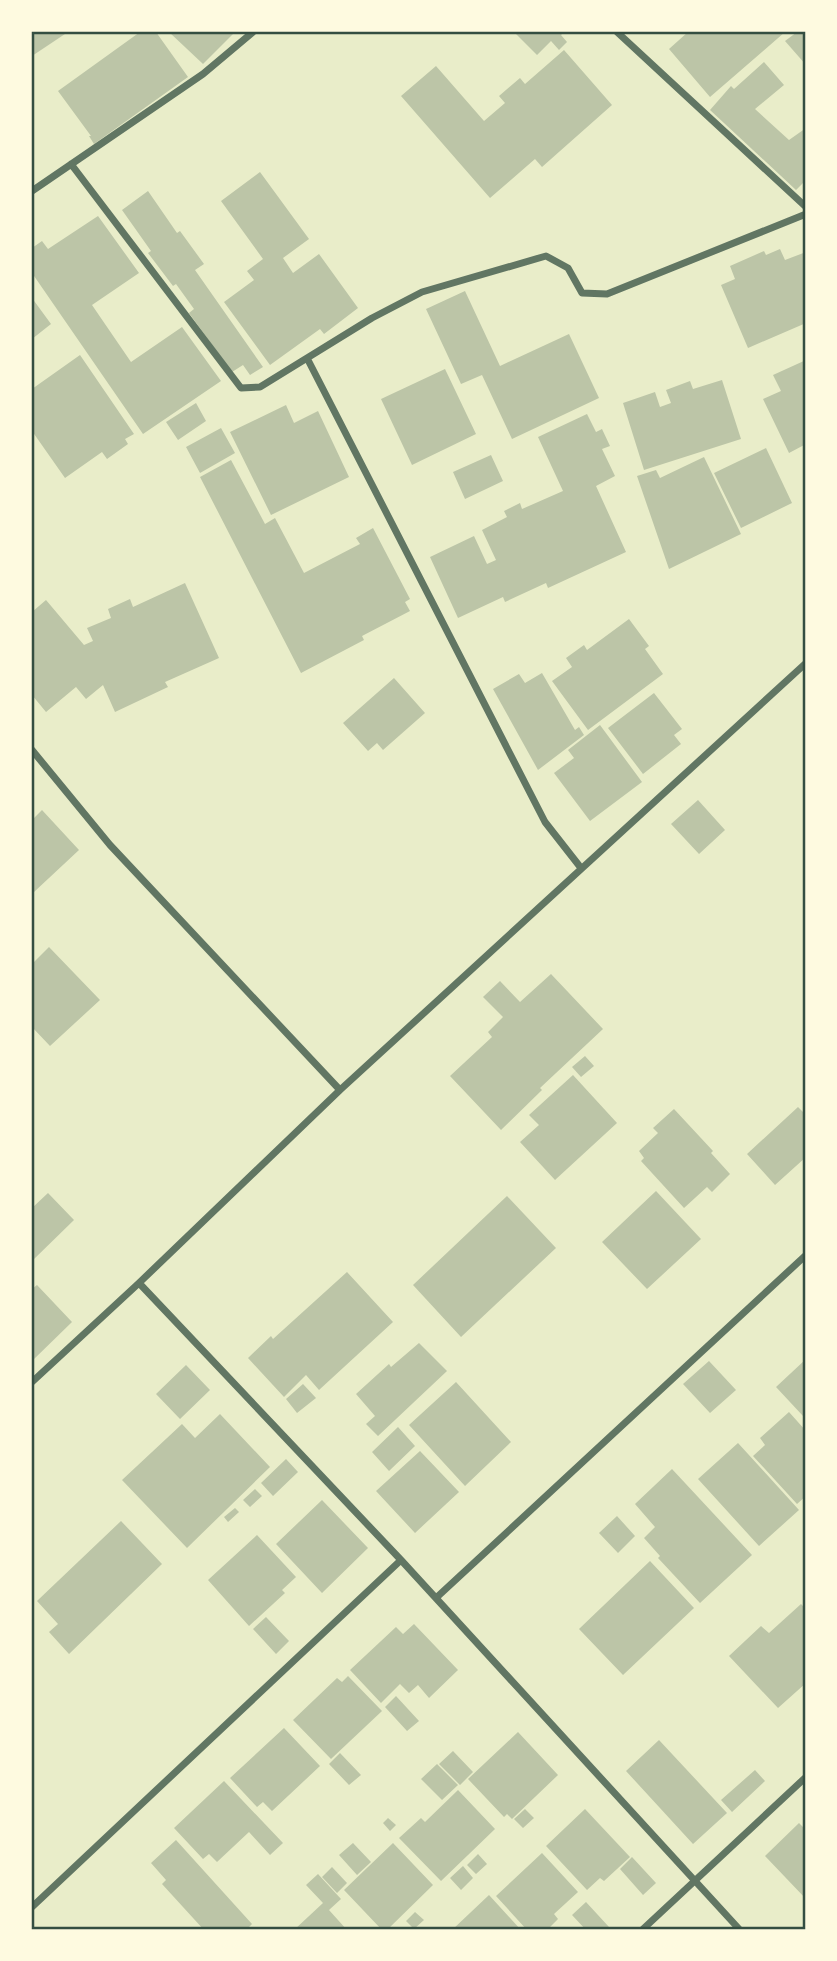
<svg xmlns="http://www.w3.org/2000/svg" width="837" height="1961" viewBox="0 0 837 1961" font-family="'IBM Plex Sans',sans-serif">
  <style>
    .building { fill: #bcc5a7 }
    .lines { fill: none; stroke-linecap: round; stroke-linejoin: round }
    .minor { stroke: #617663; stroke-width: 7 }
    .neatline { fill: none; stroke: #344e41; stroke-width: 2.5 }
  </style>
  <rect width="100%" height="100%" fill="#e9edc9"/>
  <path class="building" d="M32,32h36l-36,24z
    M140,32h16l32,45 -94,67 -5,-8h2l-33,-45z
    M169,32h66l-32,32z
    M514,32h50l-3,3 6,7 -8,8 -8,-9 -14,14z
    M688,32h97l-75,65 -41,-48z
    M797,32h9v33l-21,-24z
    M564,50l48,55 -70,62 -7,-8 -45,39 -89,-102 35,-30 48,55 21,-18 -6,-7 21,-18 5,6z
    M764,62l20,23 -29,24 34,31 17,-12v59l-3,-4 -7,7 -86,-80 21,-24 3,3z
    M260,172l49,67 -26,19 10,15 26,-19 39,54 -34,26 -4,-5 -50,36 -46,-63 30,-22 -7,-9 16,-12 -42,-58z
    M148,191l29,42 3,-2 24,33 -9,6 68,97 -13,8 -7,-10 -11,7 -43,-59 5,-4 -18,-25 -3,2 -25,-33 3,-2 -29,-41z
    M98,216l41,57 -47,32 39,57 51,-35 39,54 -78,53 -111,-161v-25l10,-7 6,8z
    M780,249l5,11 21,-8v71l-58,25 -27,-63 14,-6 -5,-13 34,-15 2,4z
    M465,291l35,75 69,-32 30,64 -87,41 -30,-64 -21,9 -35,-75z
    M32,298l19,26 -19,15z
    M80,355l54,79 -9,5 3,5 -21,15 -5,-7 -37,26 -33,-47v-42z
    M806,360v84l-17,9 -26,-54 18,-8 -8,-16z
    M445,369l31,65 -64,31 -31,-66z
    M722,380l19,59 -97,31 -21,-67 32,-11 5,15 11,-4 -5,-13 24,-9 3,8z
    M196,403l10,18 -28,19 -12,-18z
    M286,405l8,18 24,-12 31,66 -78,38 -41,-83z
    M587,414l9,18 6,-3 8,17 -8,3 13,27 -19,10 30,66 -78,36 -2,-5 -41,19 -2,-5 -45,21 -28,-61 44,-21 13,28 9,-4 -14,-30 25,-13 -3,-6 16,-8 2,6 41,-18 -25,-54z
    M221,428l14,25 -35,20 -14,-26z
    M766,448l26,55 -51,25 -27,-55z
    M491,455l12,26 -38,18 -12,-27z
    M704,457l37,77 -72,35 -32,-93 19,-6 4,8z
    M231,460l34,64 10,-6 29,55 56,-29 -4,-6 17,-10 37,71 -5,3 5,9 -48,25 2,4 -63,33 -101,-196z
    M185,583l34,75 -54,24 3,5 -53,25 -12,-27 -17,14 -10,-12 -30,25 -14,-17v-83l14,-12 38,45 9,-4 -6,-13 24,-10 -3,-9 22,-10 3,8z
    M629,619l20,27 -4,3 18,25 -75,56 -36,-49 20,-14 -6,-9 18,-13 3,5z
    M542,673l33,57 4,-3 5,8 -46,35 -45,-81 26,-15 6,9z
    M394,678l31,35 -42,37 -6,-7 -9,8 -25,-28z
    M654,693l28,36 -8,6 7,9 -38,30 -35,-46z
    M600,725l42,57 -52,39 -36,-48 20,-15 -6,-8z
    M698,800l27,30 -26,24 -28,-30z
    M42,810l37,40 -45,42 -2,-3v-69z
    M49,947l51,53 -50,46 -18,-19v-63z
    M551,974l52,55 -63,59 2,2 -41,40 -51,-54 42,-39 -4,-5 15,-15 -20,-20 17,-16 20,21z
    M585,1056l9,10 -13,11 -9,-10z
    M573,1075l44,48 -62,57 -35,-38 19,-17 -10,-10z
    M798,1107l8,8v42l-31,28 -28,-31z
    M674,1109l39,42 -2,2 19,21 -18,18 -5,-5 -23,21 -43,-47 3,-3 -5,-7 19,-18 -5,-5z
    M656,1191l45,48 -54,50 -45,-47z
    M48,1193l26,27 -42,41v-53z
    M507,1196l49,52 -95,89 -48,-52z
    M347,1272l46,50 -74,68 -13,-15 -22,22 -36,-39 23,-22 2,3z
    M37,1285l35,37 -40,39v-72z
    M419,1343l28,28 -69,65 -12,-12 9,-8 -19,-22 33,-30 2,3z
    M806,1359v55l-3,2 -27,-29z
    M709,1361l27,29 -26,23 -27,-29z
    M186,1365l24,25 -30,29 -24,-25z
    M456,1382l55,60 -46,44 -56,-61z
    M303,1384l13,14 -19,15 -11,-14z
    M789,1412l17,19v65l-9,8 -44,-48 12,-11 -5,-7z
    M220,1414l50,53 -83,81 -65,-68 60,-56 13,14z
    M398,1427l17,19 -26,25 -17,-19z
    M738,1443l61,67 -40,36 -61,-67z
    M420,1451l39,41 -44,41 -39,-42z
    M286,1459l12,13 -25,24 -12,-13z
    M672,1469l80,86 -52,48 -42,-45 2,-2 -16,-18 11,-11 -20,-23z
    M255,1489l7,7 -12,11 -7,-7z
    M322,1500l46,48 -46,45 -46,-49z
    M235,1508l4,4 -11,10 -4,-5z
    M617,1516l18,20 -17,17 -19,-20z
    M121,1521l41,43 -93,90 -20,-22 9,-8 -21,-23z
    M257,1535l39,42 -14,13 3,3 -36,33 -41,-46z
    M650,1561l44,47 -71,67 -44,-46z
    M801,1604l5,5v74l-28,25 -49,-52 32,-30 8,7z
    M266,1617l23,24 -13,13 -23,-25z
    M414,1624l44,46 -29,28 -11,-13 -9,8 -9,-9 -19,19 -31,-33 46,-43 7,7z
    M348,1676l34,35 -51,48 -38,-39 44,-42 5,4z
    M396,1696l23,25 -12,10 -22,-24z
    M284,1728l36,38 -48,45 -9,-9 -6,5 -27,-29z
    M518,1732l40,43 -46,44 -5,-5 -3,3 -36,-38z
    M659,1740l68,73 -34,31 -67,-73z
    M453,1751l20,21 -13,13 -21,-21z
    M340,1753l21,22 -12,10 -20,-21z
    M437,1764l21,21 -16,15 -21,-21z
    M755,1770l10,11 -33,31 -11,-12z
    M224,1781l59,62 -13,12 -21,-23 -32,30 -8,-8 -6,5 -29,-31z
    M458,1790l37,39 -54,52 -42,-43 22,-20 4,4z
    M525,1809l9,9 -11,10 -9,-9z
    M585,1809l45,48 -26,24 -4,-3 -13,12 -41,-44z
    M388,1818l8,7 -6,6 -7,-8z
    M799,1823l7,7v69l-41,-43z
    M176,1840l76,84 -6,6h-42l-42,-46 4,-4 -15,-17z
    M353,1843l18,19 -14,13 -18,-20z
    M393,1843l40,42 -46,45h-5l-38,-40z
    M542,1853l36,39 -24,22 4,5 -11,11h-20l-31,-34z
    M478,1854l9,10 -11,10 -9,-9z
    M632,1857l24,26 -13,12 -23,-26z
    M463,1866l10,12 -12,12 -11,-12z
    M332,1867l15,16 -10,10 -15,-16z
    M318,1874l23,25 -12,11 18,20h-53l29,-27 -17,-18z
    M489,1895l32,35h-69z
    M586,1902l23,25 -3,3h-20l-14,-15z
    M415,1912l9,8 -10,9 -8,-8z"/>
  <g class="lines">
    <path class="minor" d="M617,32l189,175
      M71,164l170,224 19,-1 112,-69 50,-26 124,-36 22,12 14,25 25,1 199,-80
      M32,191l171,-117 50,-42
      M307,358l238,464 36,46
      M32,750l78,95 230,245
      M139,1283l262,277 339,370
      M32,1382l107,-99 201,-193 466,-427
      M436,1598l370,-343
      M32,1907l369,-347
      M642,1930l164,-153"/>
  </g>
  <rect width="837" height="1961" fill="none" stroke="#fefae0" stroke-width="66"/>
  <rect x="33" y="33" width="771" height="1895" class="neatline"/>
</svg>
